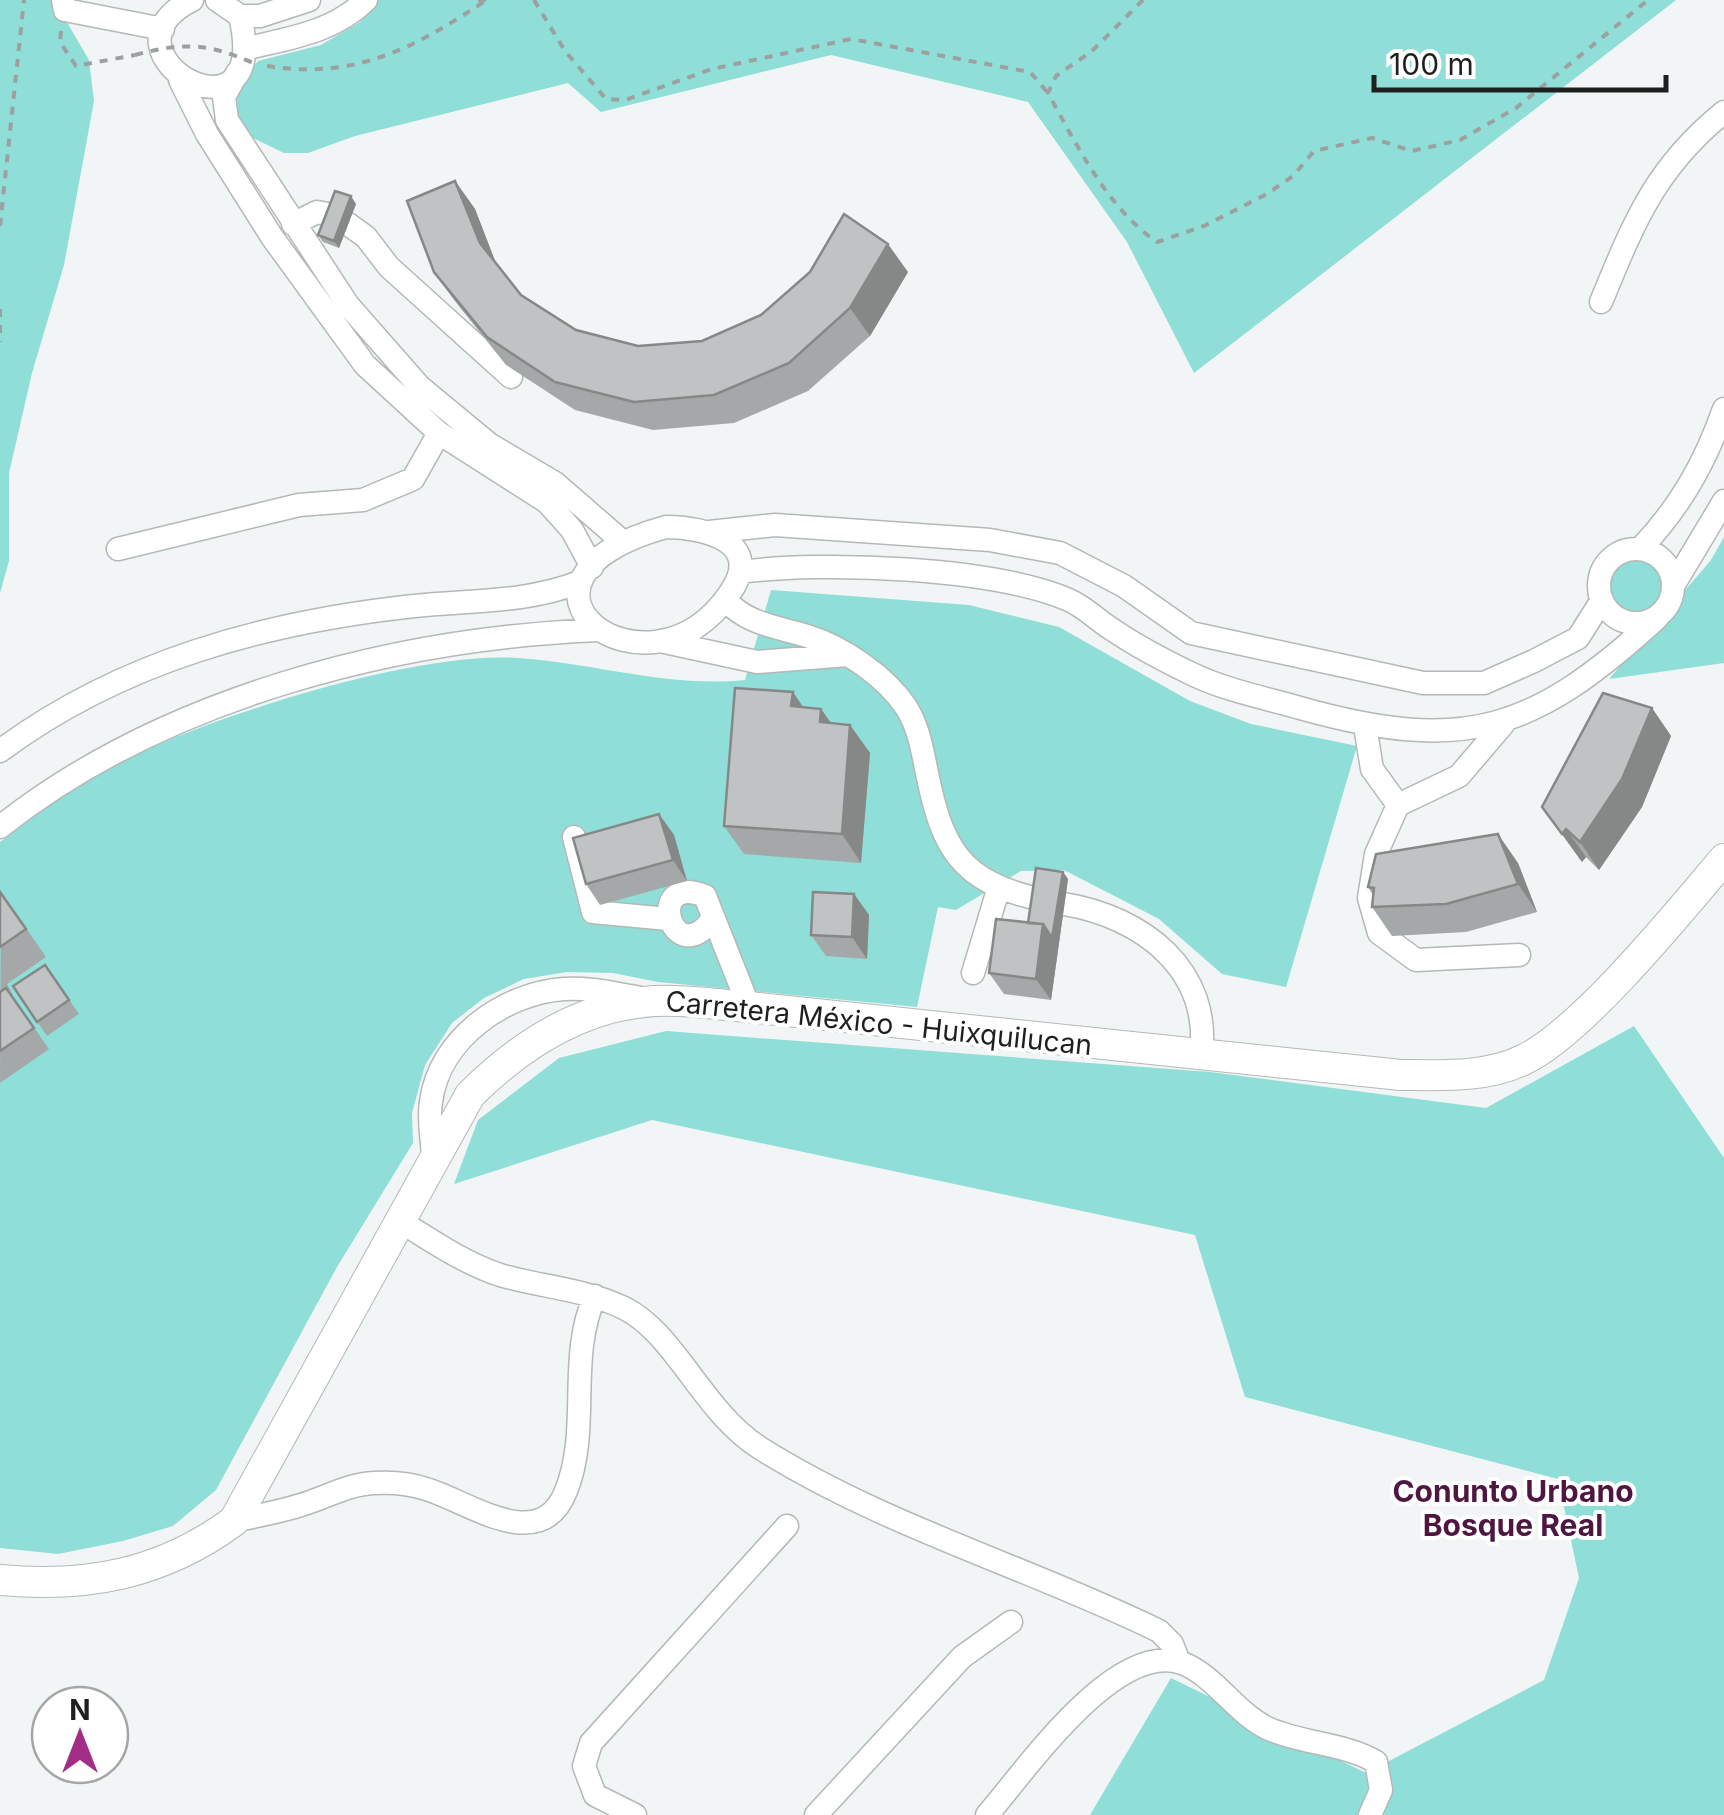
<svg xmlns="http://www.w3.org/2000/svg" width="1724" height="1815" viewBox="0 0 1724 1815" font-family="Inter,sans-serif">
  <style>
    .green { fill: #8fded7 }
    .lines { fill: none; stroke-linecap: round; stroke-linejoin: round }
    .minor-casing { stroke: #b4b8b7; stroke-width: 25 }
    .major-casing { stroke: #b4b8b7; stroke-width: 32 }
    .path { stroke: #9da0a0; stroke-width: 4; stroke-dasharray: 8 8; stroke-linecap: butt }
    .minor { stroke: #fff; stroke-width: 22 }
    .major { stroke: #fff; stroke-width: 30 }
    .path-bridge { stroke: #9da0a0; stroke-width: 4; stroke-dasharray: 8 8; stroke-linecap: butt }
    .wall { fill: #a5a8a8 }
    .shaded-wall { fill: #868888 }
    .building { fill: #c0c3c3; stroke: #868888; stroke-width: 2.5 }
    .labels { text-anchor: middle; stroke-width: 8; stroke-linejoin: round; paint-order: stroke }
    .street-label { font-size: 28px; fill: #1e2020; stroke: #fff }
    .neighbourhood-label { font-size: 30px; font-weight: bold; fill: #4e1641; stroke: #fff }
  </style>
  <rect width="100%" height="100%" fill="#f1f5f5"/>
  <path class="green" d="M0,0h54l35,60 5,41 -30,164 -32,108 -23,100v88l-9,32z
    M379,0h1297l-482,373 -67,-131 -99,-140 -197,-47 -230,57 -33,-29 -213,53 -47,17h-24l-33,-16 -13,-17 -1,-24 4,-15 17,-20 63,-16 39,-23z
    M1724,537v126l-115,16 102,-119z
    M1608 586a28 28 0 1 1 56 0a28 28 0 1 1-56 0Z
    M771,590l198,15 90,22 131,74 61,23 106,22 -71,241 -64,-13 -63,-55 -95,-49 -43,1 -65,39 -18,-3 -21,100 -259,-25 -45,-9 -46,-1 -43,7 -40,19 -32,25 -27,42 -13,48 1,30 -76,124 -121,223 -43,36 -50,15 -65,13 -58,-6v-706c37,-27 74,-57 114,-77 93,-48 300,-114 404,-107 76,5 151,30 227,22z
    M1634,1026l90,132v657h-634l81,-137 195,95 178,-93 35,-102 -21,-99 -313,-82 -50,-162 -543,-115 -198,64 24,-64 81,-62 107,-27 544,41 276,36z"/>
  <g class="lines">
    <defs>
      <path id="minor" d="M63,0l2,10 98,19
        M192,0c-105,53 82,157 48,16l-23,-16
        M240,16h20l49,-16
        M248,48c42,-10 86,-16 118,-48
        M237,73l-13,24 3,23 121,185 72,82 69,57 66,39 68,59
        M180,80l27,54 65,103 93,128 74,68 108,69 25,28 20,37
        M293,224l24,-12 16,3
        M348,224l18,13 23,30 122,110
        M1601,302c33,-80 54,-134 123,-190
        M666,527c39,0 99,15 64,66 -83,122 -257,-13 -64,-66z
        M709,532l66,-7 215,15 70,13 64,33 67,47 232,50h61l50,-22 44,-23 24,-38
        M1641,548c39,-41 64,-85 83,-139
        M118,549l181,-44 64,-5 50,-21 26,-46
        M1599 586a37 37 0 1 1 74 0a37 37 0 1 1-74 0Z
        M740,572c83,-11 252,-5 329,28 16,7 29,21 44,30 25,17 52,31 79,44 33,16 73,24 108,34 164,46 233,24 357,-90
        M1673,586l51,-85
        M725,600c24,25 50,26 82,36 36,11 78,40 99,71 13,21 16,42 21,66 15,75 33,108 111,126
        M660,641l97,21 91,-7
        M1505,722l-46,54 -61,29 -22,49 -7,44 10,35 37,27 103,-5
        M1365,726l7,43 26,36
        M0,751c121,-90 266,-129 414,-145 57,-6 112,-3 166,-24
        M0,827c163,-129 395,-189 600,-197
        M574,837l19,75 75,7
        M1064,904c79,13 148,66 137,152
        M711,921c-40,50 -67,-49 -6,-25l44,111
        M973,973l25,-83
        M433,1156c-1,-17 -5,-37 -2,-54 8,-63 73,-109 133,-113 25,-2 52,5 77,9
        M400,1221c32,20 64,42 100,54 41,12 85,14 124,33 52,26 78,103 136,140 124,78 268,119 399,183l13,13 7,18
        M234,1521c22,-5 45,-9 67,-16 24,-7 47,-21 73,-22 18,-1 35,0 52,6 42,12 114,68 140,2 25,-62 1,-133 29,-195
        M635,1815l-40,-20 -11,-29 7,-23 196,-217
        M816,1815l146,-158 49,-35
        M987,1815c39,-45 128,-175 195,-152 32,12 54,50 85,65 34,16 78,15 109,34l5,28 -11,25"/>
      <path id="major" d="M0,1580c87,8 162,-6 234,-59l236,-426c50,-50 112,-90 185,-94 31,-2 64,4 94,6l652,68c40,0 85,3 122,-15 58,-27 157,-149 201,-201"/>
    </defs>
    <use href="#minor" class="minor-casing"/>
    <use href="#major" class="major-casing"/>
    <path class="path" d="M478,0h11
      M534,0l31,51 41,48 19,1 87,-31 139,-30 179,33 18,21
      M1143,0l-51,51 -36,25 -8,17c28,51 60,116 109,149l47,-16 63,-32 26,-18 21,-25 58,-13 40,13 48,-11 56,-32 132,-108
      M61,31l-1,11 16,24 59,-11
      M267,66c89,14 147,-18 218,-65
      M0,226l24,-226
      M0,309v33"/>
    <use href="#minor" class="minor"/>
    <use href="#major" class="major"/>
    <path class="path-bridge" d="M135,55c48,-13 73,-12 118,8"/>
  </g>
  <path class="wall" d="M455,181l20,28 21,55 25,31 55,35 62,16 64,-5 206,-69 -38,64 -62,55 -74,32 -81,7 -78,-20 -69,-45 -52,-65 -20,-28z
    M356,204l-17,44 -16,-6 -5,-7z
    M803,707l18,2 10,14 19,2 20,28 -9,110 -117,-9 -20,-28z
    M1652,708l19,28 -29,71 -43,63 -13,-13 -4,5 -40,-55z
    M659,814l15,21 13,46 -87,24 -14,-21z
    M1518,863l19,49 -71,20 -74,4 -20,-29 1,-12 -5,-8z
    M1063,872l5,7 -17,121 -47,-6 -15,-21 39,-50z
    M1,892l45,65 -39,27 6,11 -1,1 37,53 -49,34z
    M854,894l15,21 -2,44 -41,-3 -15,-21z
    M45,965l34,49 -32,22 -34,-50z"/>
  <path class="shaded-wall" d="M455,181l20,28 24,62 -19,-28z
    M351,196l5,8 -17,44 -5,-7z
    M888,244l20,28 -38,64 -20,-28z
    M793,692l19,28 -21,-14z
    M1652,708l19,28 -29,71 -43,63 -19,-28z
    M821,709l20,28 -21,-15z
    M850,725l20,28 -9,110 -19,-29z
    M659,814l15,21 13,46 -14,-21z
    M1566,829l20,28 -4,5 -20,-28z
    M1498,834l20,29 19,49 -19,-28z
    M1063,872l5,7 -17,121 -15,-21 7,-55z
    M854,894l15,21 -2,44 -15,-22z"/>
  <path class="building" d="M455,181l25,62 41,52 55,35 62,16 64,-5 59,-26 49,-43 34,-58 44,30 -38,64 -61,55 -75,32 -80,7 -79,-20 -68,-45 -53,-65 -27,-71z
    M335,191l16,5 -17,45 -16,-6z
    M735,688l58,4 -2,14 30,3 -1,13 30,3 -8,109 -118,-8z
    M1603,693l49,15 -30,71 -42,63 -14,-13 -4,5 -20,-27z
    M659,814l14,46 -87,24 -13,-46z
    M1498,834l20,50 -72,20 -74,3 2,-19 -6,-1 8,-33z
    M1036,868l27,4 -11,66 -9,-14 -15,-1z
    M0,892l26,37 -26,18z
    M813,892l41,2 -2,43 -41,-2z
    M996,919l47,5 -7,55 -47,-6z
    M45,965l24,35 -32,22 -24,-36z
    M6,988l28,40 -34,23v-59z"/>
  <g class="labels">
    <g class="street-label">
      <text transform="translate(879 1023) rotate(6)" y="10">Carretera México - Huixquilucan</text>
    </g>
    <g class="neighbourhood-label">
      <text x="1513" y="1502">Conunto Urbano<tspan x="1513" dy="34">Bosque Real</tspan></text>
    </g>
  </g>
  <g transform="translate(80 1735)"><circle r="48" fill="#ffffff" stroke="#a5a6a6" stroke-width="2.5"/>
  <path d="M0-8L18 38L0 25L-18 38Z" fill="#a22e88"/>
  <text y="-15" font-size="28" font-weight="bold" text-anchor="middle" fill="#1e2020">N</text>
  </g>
  <path d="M1374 75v15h292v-15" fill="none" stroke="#1e2020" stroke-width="5"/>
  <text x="1389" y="75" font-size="30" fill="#1e2020" stroke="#ffffff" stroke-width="8" paint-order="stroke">100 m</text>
</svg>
